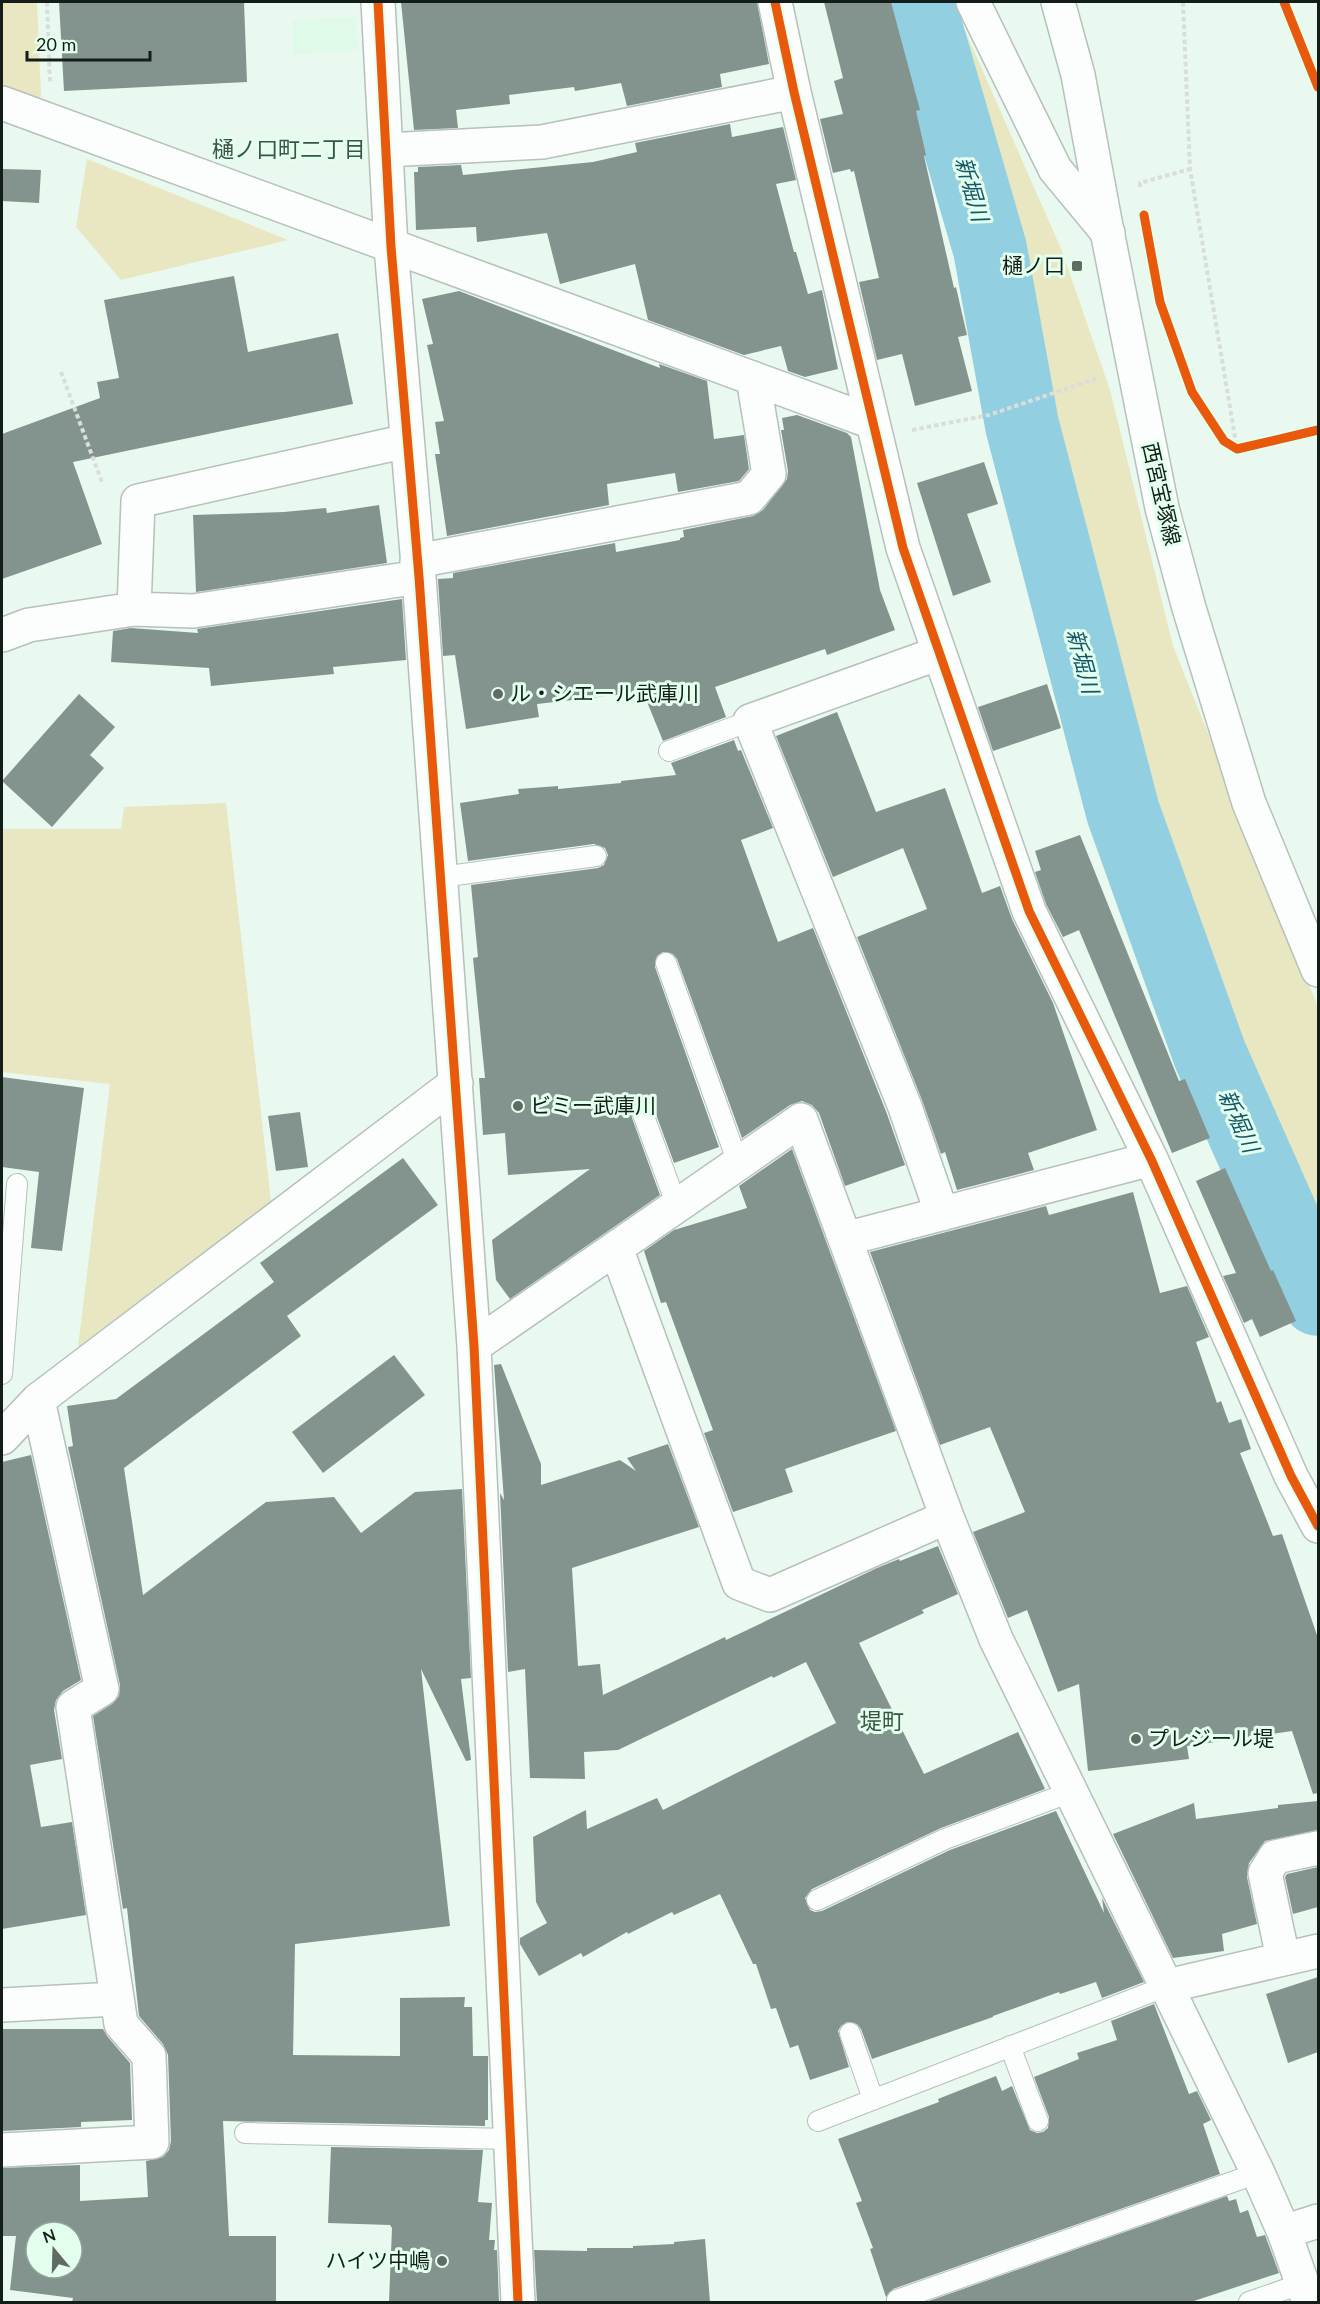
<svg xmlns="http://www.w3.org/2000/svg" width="1320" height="2304" viewBox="0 0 1320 2304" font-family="Lato,'Noto Sans JP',sans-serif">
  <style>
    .built { fill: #dffae9 }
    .green { fill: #e8e7c1 }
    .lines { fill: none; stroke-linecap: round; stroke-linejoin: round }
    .river { stroke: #92cfe0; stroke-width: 74 }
    .building { fill: #83948f; fill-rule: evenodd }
    .service-casing { stroke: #b5c1ba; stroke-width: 22 }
    .minor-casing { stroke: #b5c1ba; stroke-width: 36 }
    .secondary-casing { stroke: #b5c1ba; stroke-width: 36 }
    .path { stroke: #d9dddb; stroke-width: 4; stroke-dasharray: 4.5 3; stroke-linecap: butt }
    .service { stroke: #fcfefd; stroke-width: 20 }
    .minor { stroke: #fcfefd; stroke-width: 33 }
    .secondary { stroke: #fcfefd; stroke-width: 33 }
    .cycleway-casing { stroke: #e3ffee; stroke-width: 13 }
    .cycleway { stroke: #e8590c; stroke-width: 9 }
    .poi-dot { fill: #5f6b63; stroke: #e3ffee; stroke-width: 2 }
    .labels { text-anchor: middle; stroke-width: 6; stroke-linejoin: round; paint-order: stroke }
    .poi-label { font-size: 21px; fill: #141e18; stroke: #e3ffee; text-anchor: start }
    .street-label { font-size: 21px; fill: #141e18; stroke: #e3ffee }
    .neighbourhood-label { font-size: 22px; fill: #3c5346; stroke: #e3ffee }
    .water-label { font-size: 22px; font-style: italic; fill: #13566a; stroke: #e3ffee }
  </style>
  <rect width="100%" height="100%" fill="#e9f9ef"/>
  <path class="built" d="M355,17l3,33 -65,5v-35z"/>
  <path class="green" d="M2,2h35l4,94 -6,6 -33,-12z
    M959,17l103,234 48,139 63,256 145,361v230l-100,-214 -81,-242 -102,-373 -97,-383z
    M87,159l201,81 -167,40 -45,-53z
    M226,803l45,398 -193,146 32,-263 -108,-12v-243h119l3,-22z"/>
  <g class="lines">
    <path class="river" d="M918,2l72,247 32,176 101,387 87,243 108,244"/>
  </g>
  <path class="building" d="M59,2h185l3,80 -183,9z
    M401,2h356l12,62 -49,10 2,13 -95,19 -6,-23 -46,8 -1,-4 -65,8 1,9 -54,6 2,18 -44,2z
    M824,2h67l29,108 -4,1 10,44 -2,1 30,132 2,-1 11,48 -9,2 14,54 -57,15 -13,-52 -25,6 -18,-78 20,-4 -25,-107 -3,1 -1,-3 -17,4 -13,-54 23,-5 -9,-33 9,-3z
    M730,124l2,13 51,-10 13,53 -20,4 18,68h2l12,42 14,-4 16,79 -33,8 -17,-6 -7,-25 -37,9 -96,-35 -13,-56 -75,20 -13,-51 -70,9 -1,-15 -60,3 -2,-58h4v-5l43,-2 2,10 130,-13 44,-10 -2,-9z
    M2,169l39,1 -2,33 -37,-2z
    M234,276l14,76 90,-19 15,71 -280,58 29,82 -100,35v-145l98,-36 -3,-16 22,-4 -15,-78z
    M459,291l201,77 -1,-4 48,17 7,58 30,-4 5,34 -10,12 -61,11 -3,-19 -68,11 2,21 -162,31 -12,-82h5l-5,-32 9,-1 -17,-76 6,-1 -11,-45z
    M797,415l50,18 4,4 29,153 15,40 -68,25 -2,-6 -110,38 11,30 -63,24 -20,-49 -106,12 2,13 -73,12 -11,-74 -12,1 -5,-77 15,-1v-5l162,-30 1,9 64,-12v-2l4,-1 -1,-7 70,-14 10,-6 24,-31 1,-8 -7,-41h3l-2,-12z
    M984,462l14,42 -31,10 24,68 -38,14 -36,-113z
    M379,505l8,58 -191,29 -3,-77 91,-3 42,-4 1,5z
    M402,599l4,61 -73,7 1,7 -123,12 -2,-18 -98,-6 2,-31 18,-3 67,5 -1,-4z
    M1047,684l14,44 -68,23 -15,-44z
    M79,694l36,33 -25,28 14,13 -52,59 -50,-46z
    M837,712l39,100 69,-24 37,105 18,-7 12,33 41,84 44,127 -69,23 6,17 -77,20 -12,-38 -4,2 -19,-54 -65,-163 70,-28 -24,-61 -70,29 -57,-141z
    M734,740l4,11 3,-1 32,78 -32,12 37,102 35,-14 74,186 18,51 -60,21 -26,-73 -7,-8 -10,-4 -12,4 -48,33 -65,-179 -4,-5 -10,-2 -6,4 -2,11 64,180 -45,16 -20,-54 -8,-7 -12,4 -3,5 1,7 28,77 -150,104 -14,-19 -4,-40 98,-71 -82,6 -3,-42 -22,2 -4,-57h6l-12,-120 5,-1 -7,-72 127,-17 6,-3 4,-10 -3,-7 -11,-4 -126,17 -8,-58 59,-9 -1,-5 40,-3v3l63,-6v-2l55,-6 -5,-12z
    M1080,835l99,246 6,-2 25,59 -38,15 -93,-223 -16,7 -17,-33 -11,-32 6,-2 -6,-19z
    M2,1077l82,11 -22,163 -31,-3 8,-76 -37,-5z
    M300,1112l8,55 -32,4 -8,-55z
    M792,1149l104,282 -111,38 8,23 -60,20 -29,-79 9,-3 -47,-128 -5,1 -17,-52 30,-21 73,-22 -8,-22z
    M403,1158l35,47 -151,111 14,20 -177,132 19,127 123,-93 68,-5 27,36 54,-41 47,-3 9,189 -10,1 10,81 -5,1 -45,-92 29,257 -155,18 -2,111 107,1v-58l65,-1 -1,10h8l1,49h15v64h-3v6l-262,-5 6,115h47v66h-204l1,-4 -63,-8 6,-54h-14v-68l78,-3v36l68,-4 -2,-36 17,-4 6,-7 2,-9 -3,-86 -5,-11 -24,-28 -12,-108 -4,1 -30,-193 19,-12 7,-8 1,-11 -52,-238 5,-1 -6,-40 49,-7 158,-117 -14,-19zM36,2232h36v36h-36z
    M1225,1168l46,103 2,-1 23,51 -36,16 -8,-18 -8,4 -21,-47 13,-3 -40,-92z
    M1133,1192l27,101 27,-7 22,51 -13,5 21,61 4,-2 8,22 12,-4 10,30 -11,4 33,83 9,-2 36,104v155l-5,1 -21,-63 -105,15 2,13 -101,12 -9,-87 -21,8 -31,-82 -19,8 -35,-86 52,-20 -35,-85 -50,18 -70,-193 176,-46 3,9z
    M394,1355l31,40 -102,78 -31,-41z
    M501,1364l40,100v21l79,-25 16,11 -9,-13 41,-14 31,83 -127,41 6,98 22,-2 3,31 122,-58 1,3 151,-72 22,-9 1,2 38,-15 20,48 -36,16 2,3 -65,30 65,131 94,-42 27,57 -104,39 -129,61 -7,9 5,12 5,2 7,-1 128,-61 106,-39 48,102 -2,-15 42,84 -42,16 -6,-16 -36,12 -1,-2 -66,24v1l-121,42 -11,-30 -4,-5 -10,-2 -6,4 -3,5 11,36 -39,13 -12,-35 -8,3 -14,-40 -5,1 -15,-45h-3l-33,-70 -46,21 -2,-3 -44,22 -1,-2 -44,25 -2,-4 -42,23 -19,-32v-6l27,-15 -11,-21 -3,-65 53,-27 1,19 70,-31 6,12 173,-87 -30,-61 -33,16 -1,-2 -154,74 -34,2 1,27 -55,-1 -5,-109 -17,3 -8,-179 4,7 -10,-135z
    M31,1455l50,225 -18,11 -7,9 -2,10 8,49 -32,6 11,62 31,-5 14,93 -84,14v-467z
    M1318,1801v29l-53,11 -16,22 -2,14 10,47 -35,10 2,17 -51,7 -60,-124 81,-31 2,16 82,-11v-3z
    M1318,1867v40l-25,7 -8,-37 2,-3z
    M1318,1977v75l-30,11 -22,-69z
    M1154,2004l35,90 8,-3 14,29 -8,4 17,50 -327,115 -7,8 -16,-48 3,-1 -17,-45 6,-2 -24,-62 101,-37 -1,-3 58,-23 6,15 10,-5 18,44 7,3 6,-1 5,-4 1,-11 -15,-40 45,-18 -2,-6 40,-13 -6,-19z
    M2,2029h101l4,7 23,27 2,57 -51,2v5l-79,4z
    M331,2147l152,3 -5,52 14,1 -3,37h6l-1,10h3l2,52h-110l3,-74 -2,-3 -62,-2z
    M1227,2196l2,5 7,-2 4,14 8,-3 9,27 8,-2 14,38 -88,29h-265z
    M705,2239l5,63h-173l-3,-52 53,1v-3h46v-2l41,-2v-2z"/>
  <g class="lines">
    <defs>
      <path id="service" d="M669,751l81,-30
        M441,877l155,-21
        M666,963l72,200
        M643,1114l34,92
        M2,1374l15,-190
        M817,1900l128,-61 126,-47
        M850,2033l23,66
        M1010,2046l28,75
        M818,2121l349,-135
        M245,2133l266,6
        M897,2300l361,-127
        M1249,2302l52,-18"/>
      <path id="minor" d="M378,2l13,245 28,330 55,769 44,956
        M775,2l19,90 109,456 126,363 122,248 140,317 27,50
        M973,2l82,167 53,64
        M2,103l870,319
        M386,150l156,-8 252,-50
        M417,561l332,-63 20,-24 -16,-96
        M134,609l4,-108 269,-60
        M2,635l27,-10 105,-16 59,2 226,-34
        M939,653l-189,68 155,386 37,107
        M845,1239l102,278 49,122 262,534 26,59 25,70
        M616,1248l123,335 31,12 177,-78
        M474,1346l327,-226 44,119 306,-80
        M2,1438l36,-38 418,-317
        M1283,1958l-18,-85 10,-16 43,-9
        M1167,1986l151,-35
        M2,2005l114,-6
        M2,2150l150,-8 -3,-86 -28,-32 -48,-317 29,-18 -64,-289
        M1284,2232l34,-11"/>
      <path id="secondary" d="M1058,2l20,73 27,146 57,287 27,100 60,195 69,167"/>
    </defs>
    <use href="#service" class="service-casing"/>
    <use href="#minor" class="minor-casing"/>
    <use href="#secondary" class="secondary-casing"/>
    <path class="path" d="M47,2l3,80
      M1183,2l7,167 47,280
      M1140,187v-4l50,-14
      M1166,318c14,42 32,107 71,131l81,-19
      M61,372l42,113
      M912,430l77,-15 109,-37"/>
    <use href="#service" class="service"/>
    <use href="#minor" class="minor"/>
    <use href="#secondary" class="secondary"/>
    <defs>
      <path id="cycleway" d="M378,2l13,245 28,330 55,769 44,956
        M775,2l19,90 109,456 126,363 122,248 140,317 27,50
        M1284,2l34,85
        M1144,215l16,87 32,90 32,49 13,8 81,-19"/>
    </defs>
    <use href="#cycleway" class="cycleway-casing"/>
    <use href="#cycleway" class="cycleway"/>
  </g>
  <g class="poi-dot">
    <rect x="1071" y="260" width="12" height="12" rx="3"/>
    <circle cx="498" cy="694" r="6"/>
    <circle cx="518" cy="1106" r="6"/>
    <circle cx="1136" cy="1739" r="6"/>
    <circle cx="442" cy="2261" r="6"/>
  </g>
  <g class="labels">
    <g class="poi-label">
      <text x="1065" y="273" text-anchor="end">樋ノ口</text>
      <text x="510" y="701">ル・シエール武庫川</text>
      <text x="530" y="1113">ビミー武庫川</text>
      <text x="1148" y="1746">プレジール堤</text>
      <text x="430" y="2268" text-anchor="end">ハイツ中嶋</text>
    </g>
    <g class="street-label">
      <text transform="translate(1161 494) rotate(77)" y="7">西宮宝塚線</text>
    </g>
    <g class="neighbourhood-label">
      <text x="289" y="157">樋ノ口町二丁目</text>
      <text x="882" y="1729">堤町</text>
    </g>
    <g class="water-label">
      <text transform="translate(972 189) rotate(74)" y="8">新堀川</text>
      <text transform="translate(1083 661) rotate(75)" y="8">新堀川</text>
      <text transform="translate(1239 1121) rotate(66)" y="8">新堀川</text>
    </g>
  </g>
  <rect width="1320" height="2304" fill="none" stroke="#141e18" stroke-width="6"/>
  <g transform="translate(54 2250) rotate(341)"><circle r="28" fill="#e3ffee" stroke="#90a598" stroke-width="1.5"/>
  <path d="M0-4.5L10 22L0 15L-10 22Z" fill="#5f6b63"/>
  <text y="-9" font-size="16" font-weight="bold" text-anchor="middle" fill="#141e18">N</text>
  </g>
  <path d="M27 51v9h123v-9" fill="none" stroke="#141e18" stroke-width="3"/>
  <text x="36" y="51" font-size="18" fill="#141e18" stroke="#e3ffee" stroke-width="4.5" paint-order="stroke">20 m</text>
</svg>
